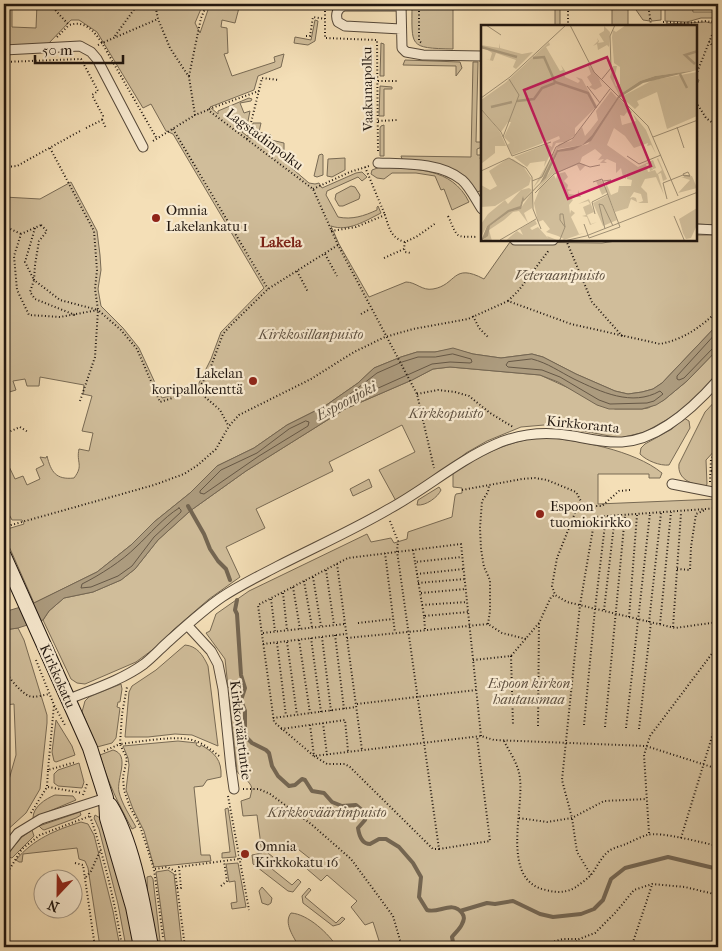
<svg xmlns="http://www.w3.org/2000/svg" width="722" height="951" viewBox="0 0 722 951" font-family="'IM FELL French Canon',serif">
  <style>
    .green { fill: #d0bd9a; stroke: #786a54 }
    .water { fill: #ac9b7e; stroke: #746652 }
    .lines { fill: none; stroke-linecap: round; stroke-linejoin: round }
    .shore { stroke: #665846; stroke-width: 1 }
    .stream { stroke: #746652; stroke-width: 4 }
    .street-casing { stroke: #554839; stroke-width: 11 }
    .secondary-casing { stroke: #20160f; stroke-width: 16 }
    .path { stroke: #20160f; stroke-width: 2; stroke-dasharray: 1 2.5; stroke-linecap: butt }
    .street { stroke: #f8ead0; stroke-width: 9 }
    .secondary { stroke: #f8ead0; stroke-width: 14 }
    .poi-dot { fill: #8f2418; stroke: #f8ead0; stroke-width: 2 }
    .labels { text-anchor: middle; stroke-width: 4.5; stroke-linejoin: round; paint-order: stroke }
    .street-label { font-size: 14px; fill: #20160f; stroke: #f8ead0 }
    .poi-label { font-size: 14px; fill: #20160f; stroke: #f8ead0; text-anchor: start }
    .park-label { font-size: 14px; font-style: italic; fill: #5e5040; stroke: #f8ead0 }
    .neighbourhood-label { font-size: 15px; font-weight: bold; fill: #7a1f14; stroke: #f8ead0 }
    .water-label { font-size: 15px; font-style: italic; fill: #584b3b; stroke: #f8ead0 }
    .inset-river { fill: none; stroke: #ac9b7e; stroke-width: 2.5 }
    .inset-road { fill: none; stroke: #9f8f74; stroke-width: 1 }
    .view { fill: #c2185b; fill-opacity: 0.15; stroke: #c2185b; stroke-width: 2.5 }
    .inset-edge { fill: none; stroke: #20160f; stroke-width: 2.5 }
  </style>
  <rect width="100%" height="100%" fill="#f4dfb7"/>
  <filter id="stains"><feTurbulence type="fractalNoise" baseFrequency=".004" numOctaves="4"/><feColorMatrix values="0 0 0 0 .2 0 0 0 0 .09 0 0 0 0 .02 0 0 0 .5 -.17"/></filter>
  <radialGradient id="worn" r=".72"><stop offset=".6" stop-color="#630" stop-opacity="0"/><stop offset="1" stop-color="#630" stop-opacity=".3"/></radialGradient>
  <path class="green" d="M4,4h8v23l24,1 1,-24h166l-8,19 5,10 10,-29h30l-5,19 -13,-3 -1,7 6,1 1,25 -4,1 8,22 43,-14 -1,-5 10,-3 -3,13 -23,9 -4,14 -44,17 8,7v-3l31,-13 3,1 -1,2 -11,2 4,10 6,-2 -4,20 -4,1 9,7 2,-16h8l-2,9 12,3v5l13,3v11l-4,4 29,25 6,1 4,-1 3,5 34,-15 6,-1 5,5 -5,4 -4,-4 -31,14 -1,4 12,22c14,3 26,-1 39,-7v-3l1,-1 3,7c-16,8 -33,19 -50,13l8,18 30,53 37,-15c10,0 16,9 27,7 24,-4 19,-27 51,-10l26,-37 92,1 21,-3h73v-5h22v89l-56,59 -9,6 -11,3 -14,2 -13,-3 -39,-17 -33,-17 -11,-3 -31,4 -28,-4 -20,-5 -18,3h-18l-16,5 -27,11 -16,15 -33,23 -38,19 -33,23 -37,18 -27,27 -36,29 -23,23 -34,27 -63,31 -30,-68v-5l20,-6 -2,-4h-10l-8,-15v-49l11,23 8,-3 4,9 13,-6 -4,-10 8,-4 -4,-8 6,1 1,-2c4,16 9,24 27,22 10,-13 2,-15 5,-29l10,2 4,-18 -11,-2 10,-35 -9,-2 1,-9 -44,-8 -1,9h-12l-2,-7 -12,2 3,9 -10,3 -2,-7v-189l36,2 31,-17 26,49 3,24 1,15 -3,19 3,17 22,22 16,20 23,50 34,-9 15,-30 10,-27 43,-44 -91,-154 -7,-3 -15,-27 -8,4 -46,-76 -18,-12h-8l-23,24 -44,2z
    M412,4h41v45c-45,-1 -41,-2 -41,-45z
    M555,4h5v22h-5z
    M612,4h16v22h-16z
    M633,4h26l2,3v13l-9,1 -1,-2h-2l1,2 -7,-1 -9,-13z
    M710,4h8v221h-3l-19,-1v-137l3,-7 -3,-1v-53h-31l1,-2 40,-2 5,1 2,-5h-12l-14,4 -22,-1v-16h27l1,7h21v-7z
    M315,20l3,1 -3,20 -7,4 -14,-2 1,-6 16,3z
    M381,43l3,1v32h-4z
    M405,60l55,2 2,6 -6,8v-10l-53,-1z
    M473,62h5l-2,80h6v5l-5,2v6h5l-2,3 2,5v27l-7,3 -8,-11 -65,-23 -1,-3 70,1z
    M380,86l12,1v2h-8v27h-5z
    M384,125v31h-4v-28l1,-2z
    M322,154l1,1v20l-6,2 -3,-1 5,-21z
    M345,158v12l-13,7 -5,-1 1,-17z
    M380,167c34,2 72,0 89,35l-17,8 -8,-21 -3,1 -6,-14 -19,-3h-24l-8,6 -7,-1 -6,-4 1,-4z
    M351,186l4,1 5,8 -1,4 -16,7h-4l-4,-7 1,-5z
    M718,349v24l-24,27 -19,15 -30,17 -25,6 -58,-11 -18,-2 -23,2 -34,14 -21,12 -27,22 -43,26 -17,-31 36,-18 -13,-27 -73,37 4,9 -77,38 9,19 -39,19 14,30 -31,22 -36,31 -14,15 -23,17 -51,22 -8,-1 -6,-4 -28,-59 6,-9 15,-13 29,-6 28,-12 14,-11 23,-29 32,-29 56,-40 99,-62 67,-29 21,-11 17,-2 90,8 75,34h27l6,-1 16,-8 23,-19z
    M718,398v49l-12,13 1,24 -1,2c-13,-1 -29,-6 -27,-22l26,-52z
    M684,418l5,3 1,7 -21,37c-9,1 -22,-4 -29,-11l1,-6 4,-4 27,-15z
    M542,437c36,3 92,13 120,36l-2,5h-11v-4h-51v30l119,-5 1,448h-337l-8,-25 -8,3 -14,-18 6,-6 -30,-26 -6,6 -14,-12 6,-8 -24,-19 -6,6 -7,-5 -8,10 10,8 -6,8 20,16 6,-6 3,3 -8,10 -5,-1 -35,-27 -1,-9 10,-2 -5,-38 -14,1 -2,-15 9,-3 2,-9c-2,-10 -11,-10 -15,-18l-12,-112 -19,-26 4,-2 6,-17 33,-23 118,-57 4,8 20,-4 3,5 13,-4 1,-7 44,-15 3,-21 1,-2 6,-1v-5l-9,-1v-14c27,-18 56,-32 89,-36z
    M369,479l3,8 -19,9 -3,-7z
    M439,487l2,3c-3,7 -15,16 -24,15l1,-5z
    M18,628l6,12 23,75v8l-7,66 -14,24 -22,20v-42l4,-8 8,-28 -2,-51 -10,1v-75z
    M185,645c12,1 18,10 23,21l10,80 -26,-11 -17,-1 -27,3h-23l4,-45 3,-6 24,-16z
    M121,684l1,5 -2,13h-2l-1,5 3,1 -4,30 -4,5 -15,4 -15,-35 3,-11 4,-4z
    M56,720l16,26 3,9 -19,7 -2,-1 -2,-9z
    M178,741l19,2 -1,2 4,2 1,-2c14,8 21,15 20,32l-14,3 -4,6 -9,1 7,68h9l1,6 -57,6 -10,-36 -11,-22 -7,-19 3,-25 -1,-7 -5,-12z
    M113,750c18,5 3,29 6,42 3,12 11,24 17,35l-4,2c-13,-24 -25,-48 -32,-74z
    M79,763l5,19 -2,6 -24,-2 -4,-3v-9l4,-4z
    M55,795l18,1 3,4 -43,18c0,-11 12,-19 22,-23z
    M228,808l8,49 -14,1v-5l8,-1 -5,-43z
    M80,812l1,3 -5,3 -32,12 -2,-1 -3,-3z
    M95,815l7,4 11,31 24,97h-11l-8,-43 -19,-75 -5,-11z
    M81,822l7,2 6,11 19,76 7,36h-20l-12,-79 -3,-7 -6,-2 -2,-11 -54,6 -1,8h-3l-3,-2c17,-21 40,-30 65,-38z
    M32,830l2,6 -22,22 -3,-1 -2,-3 15,-17z
    M238,863l8,44 -14,2 -1,-6 6,-1 -2,-21 -6,1 -3,-18z
    M168,870l6,4 8,73h-16l-10,-75z
    M151,876l2,3 7,62 -5,-1 -7,-34 -1,-29z
    M262,887l10,11 -1,5 -3,2 -6,-2 -3,-12z
    M309,888l2,2 -6,7 31,26 6,-6 3,2 -5,5 -7,2 -30,-23 -1,-7z
    M291,913c17,1 38,21 46,34h-38c-5,-10 -16,-24 -8,-34z"/>
  <path class="water" d="M718,324v25l-31,32 -23,19 -8,5 -14,4h-33l-12,-4 -39,-23 -18,-7 -90,-8 -17,2 -21,11 -67,29 -99,62 -56,40 -32,29 -23,29 -14,11 -28,12 -29,6 -15,13 -6,9 -25,8 -14,2v-18l30,-9 63,-31 34,-27 23,-23 36,-29 27,-27 37,-18 33,-23 38,-19 33,-23 16,-15 27,-11 16,-5h18l18,-4 20,6 28,4 31,-4 11,3 33,17 39,17 13,3 14,-2 11,-3 9,-6z"/>
  <g class="lines">
    <path class="shore" d="M718,331l-41,45v3l2,1 5,-2 29,-30 5,-2
      M453,354l18,5 1,3 -2,1 -20,-1 -18,2 -85,38 -3,-1 1,-3 32,-25 25,-11 16,-5h17z
      M532,359c16,4 28,13 42,20 27,13 58,28 86,12l3,3 -9,7 -7,2 -37,1 -11,-4 -39,-23 -18,-7 -34,-3 -2,-2 2,-3z
      M306,421l3,1 -1,4 -49,30 -55,38 -4,-1v-2l21,-21 36,-17 32,-24z
      M179,508l2,2v2l-27,25 -22,29 -14,10 -27,11 -10,1 1,-4c18,-9 40,-23 54,-37 14,-13 27,-29 43,-39z"/>
    <path class="stream" d="M188,506l16,28 6,15 8,12 8,8 4,11
      M237,600l-2,10 2,4 4,61 4,13 -4,12 4,11v21l2,6 5,5 14,7 3,3 3,13 6,10 11,10 6,-1 7,-6 3,1 7,11 12,2 8,9 10,4 14,-1 6,5 3,10 -7,8c1,7 3,16 12,16l9,-5h7l13,8 14,16 8,14 -2,20 8,13c12,4 25,-10 35,3 3,4 2,7 0,11 -2,5 -7,9 -10,13l2,10
      M460,911l27,-8 8,1 18,-3 27,13 13,3 28,-3 13,-5 9,-9 8,-21 14,-11 43,-11 50,12"/>
    <defs>
      <path id="street" d="M401,4l1,44 4,4 17,3 59,1
        M401,6h-57c-7,2 -9,9 -6,16l7,4 56,3
        M4,50l76,-4 11,6 6,7 46,88
        M378,163c26,1 62,-1 84,17 8,7 14,20 20,29
        M696,229l22,1
        M515,240h38
        M672,484l46,9
        M187,625l24,26 7,13 5,25 8,79 3,21
        M69,699c25,-10 53,-19 75,-35 9,-7 17,-16 25,-23 17,-15 34,-31 53,-44 18,-12 37,-21 56,-31 37,-19 75,-36 111,-57 37,-20 68,-48 107,-65 25,-11 50,-13 77,-8 16,3 32,7 49,6 37,-2 73,-36 96,-62
        M4,851l14,-18 23,-14 65,-21"/>
      <path id="secondary" d="M4,556l86,192 16,50 1,20 26,89 8,40
        M110,805c23,37 33,99 41,142"/>
    </defs>
    <use href="#street" class="street-casing"/>
    <use href="#secondary" class="secondary-casing"/>
    <path class="path" d="M52,4l4,7 13,14c16,-5 25,6 33,18l56,-24
      M155,4l3,15 12,29 19,29 6,38 13,-5 105,79 25,56 79,149 17,74
      M325,4v34l52,2 1,113
      M419,4v37l4,3
      M648,4l3,20
      M663,22l23,1 20,-2 9,2
      M568,26v-22
      M115,36l23,-32
      M306,36h4l3,-19 12,2
      M57,37l12,-12
      M709,41l9,13
      M98,45l4,-2 55,96
      M718,54l-4,23h4
      M4,62l77,-3 17,32 -6,4 11,21 -1,4
      M696,75l22,-55
      M189,76l12,-58 6,-14
      M378,81h21
      M696,102l10,16 7,5 5,14
      M209,109l50,-18
      M378,121l20,-1
      M713,123l5,-2
      M86,128l16,-8 4,8
      M173,129l95,160
      M247,139l15,-61 17,2
      M153,141l42,-26
      M50,148l44,83 3,39 -2,19 3,21 23,20 16,19 23,53 37,-12 23,20 8,15
      M4,167l13,-1 63,-35
      M365,167l20,48
      M313,189l37,-17 19,-6
      M448,216c11,24 6,20 30,21
      M41,225l6,6 -8,10 -4,24 -1,15 26,20 38,10 -38,7 -31,-2 -12,-25 -3,-34 7,-22z
      M4,226l17,8
      M35,228l-10,34 9,18 -4,12 5,7 40,16
      M331,231l25,-4 29,-12c4,13 6,23 20,27l11,-5 20,-14
      M566,240l26,62 31,35
      M405,242l-1,6 1,4 6,1
      M325,254l12,22
      M384,258l20,-9
      M297,271l11,21
      M508,301l11,-11 30,-40
      M361,314l9,-5
      M473,316l6,12 10,10
      M198,390l12,-21 13,-35 7,-8 38,-37 70,-44
      M417,394l21,-4 17,2 14,4 21,17 23,14
      M80,401l15,-44 3,-47
      M4,434l16,-7 8,5
      M711,471l7,-1
      M710,482l1,-23 7,-10
      M462,490l60,-11 13,-1 12,2 29,12 7,13
      M630,490l-11,1 -17,15h-19l-8,7 -18,45 -5,28 3,9 12,7 108,26 43,-6
      M4,512l6,13
      M390,521l8,20 -1,10 42,298 51,-8 -13,-104
      M4,527l150,-42 30,-11 14,-9 18,-16 13,-23 10,-11 72,-36 43,-27 31,-15 28,-8 55,-10 40,-18 63,23 89,20c25,-5 40,-17 58,-33
      M413,550l2,12 47,-5
      M385,553l10,80
      M337,564l25,186
      M677,569l13,1 1,-23 5,-33 9,-4
      M326,570l8,55
      M313,577l8,49
      M304,581l8,46
      M418,583l47,-4
      M293,587l7,42
      M283,593l4,37
      M421,593l45,-4
      M271,599l4,32
      M422,605l45,-3
      M604,610l11,-94
      M424,616l-9,-54 2,12 46,-5
      M629,617l8,-102
      M649,622l12,-109
      M358,623l35,-4
      M488,624l2,-13v-31l-6,-13 -3,-18 -1,-21 2,-27 6,-9 1,-6
      M660,624l11,-112
      M718,625v24
      M673,627l8,-114
      M425,629l-1,-13 44,-4
      M263,633l82,-9
      M335,635l9,74
      M322,637l9,74
      M311,638l10,74
      M347,638l141,-14 14,9 24,6
      M299,640l11,73
      M287,642l10,73
      M277,643l9,73
      M263,644l82,-10
      M511,656l2,69
      M36,660l18,45 12,22
      M473,660l38,-4 28,-33 12,-26 4,-2
      M4,668c3,8 17,25 25,28 6,2 14,-1 21,-2
      M357,704l119,-14
      M273,718l83,-11
      M323,723l4,32
      M310,725l4,31 13,8h18l5,3 83,82h6
      M584,725l11,-116 11,-93
      M538,726l1,-103
      M605,727l20,-212
      M626,728l24,-215
      M281,729l64,-9 3,31
      M639,729l12,-107
      M481,736l-20,-192 -113,14 -90,47 16,117 40,34 167,-20 13,4 152,6 72,23
      M504,741c6,12 15,24 16,38 4,31 -20,102 26,111 11,3 20,3 30,-3 4,-3 10,-7 14,-11 7,-8 10,-18 19,-25 4,-3 12,-5 17,-7 7,-3 14,-7 21,-9 13,-4 56,8 71,11
      M104,751l16,-7 2,-30 5,-27
      M48,770l6,-65
      M48,787l34,6
      M243,789h16l11,5 41,30 40,35 42,57 9,31
      M83,795l4,-11
      M228,796l21,114
      M31,813l16,-26 1,-17 28,-8
      M89,813c15,44 26,89 33,134
      M519,818l28,4 25,-4 32,-17 43,-2
      M649,833l-5,-78 6,-19 67,-89
      M681,838l37,-121
      M75,863l8,2 12,82
      M155,869l12,-2 8,4 10,76
      M591,875l-14,-23 -5,-34 -10,-38 18,-175 15,-88 123,-9
      M86,877l5,-6 10,-22
      M4,878l18,-29 18,-14 50,-19
      M221,886l6,-5 -3,-20
      M177,888h4l-2,-21 67,-9
      M163,937l-9,-68 -14,-43 -10,-19 -6,-17 -1,-13 4,-18 -7,-15c18,-2 51,-8 68,-5 12,2 21,9 31,17
      M505,946l3,1
      M534,947l29,-8h16l16,-6 21,-21 18,-22 18,-6 33,3 33,8
      M572,947l7,-8
      M576,947l2,-6
      M622,947l11,-5 19,-57"/>
    <use href="#street" class="street"/>
    <use href="#secondary" class="secondary"/>
  </g>
  <g class="poi-dot">
    <circle cx="156" cy="218" r="5"/>
    <circle cx="253" cy="381" r="5"/>
    <circle cx="540" cy="514" r="5"/>
    <circle cx="245" cy="854" r="5"/>
  </g>
  <g class="labels">
    <g class="street-label">
      <text transform="translate(367 89) rotate(-91)" y="5">Vaakunapolku</text>
      <text transform="translate(265 139) rotate(37)" y="5">Lagstadinpolku</text>
      <text transform="translate(583 424) rotate(6)" y="5">Kirkkoranta</text>
      <text transform="translate(58 676) rotate(66)" y="5">Kirkkokatu</text>
      <text transform="translate(241 730) rotate(83)" y="5">Kirkkoväärtintie</text>
    </g>
    <g class="poi-label">
      <text x="166" y="215">Omnia<tspan x="166" dy="16">Lakelankatu 1</tspan></text>
      <text x="243" y="378" text-anchor="end">Lakelan<tspan x="243" dy="16">koripallokenttä</tspan></text>
      <text x="550" y="511">Espoon<tspan x="550" dy="16">tuomiokirkko</tspan></text>
      <text x="255" y="851">Omnia<tspan x="255" dy="16">Kirkkokatu 16</tspan></text>
    </g>
    <g class="park-label">
      <text x="560" y="280">Veteraanipuisto</text>
      <text x="311" y="339">Kirkkosillanpuisto</text>
      <text x="446" y="418">Kirkkopuisto</text>
      <text x="529" y="688">Espoon kirkon<tspan x="529" dy="16">hautausmaa</tspan></text>
      <text x="327" y="817">Kirkkoväärtinpuisto</text>
    </g>
    <g class="neighbourhood-label">
      <text x="281" y="247">Lakela</text>
    </g>
    <g class="water-label">
      <text transform="translate(346 401) rotate(-28)" y="5">Espoonjoki</text>
    </g>
  </g>
  <g transform="translate(481 25)">
    <rect width="216" height="216" fill="#f4dfb7"/>
    <path d="M145,0h71v45l-42,6 -15,5 -21,14 -9,-18 3,-11h4l-3,14 2,6 4,-2v-17l-6,-4 -2,-26 1,-7 3,2zM123,1l6,6 -1,15 -2,-2 -9,5 -1,-6 -4,2 5,-5 -1,-3 2,3 -1,2 6,-1 -5,-8 5,-3zM68,17l1,3 -4,2 14,24 3,-1 -2,-5 7,10 -4,-3 1,5 13,6 2,-2 -4,-4 6,2 15,27 -22,22v7l-9,7 -10,1 -12,24 1,-6 -15,2 -3,4 -13,-10 33,-13 1,3 -1,-3 5,3 1,-5 7,-3 -1,-3 -14,6 -3,-6 1,7 -31,12 -5,-10 3,-2 -6,-6 7,-15h-3l-7,10 -19,-23 18,23 6,14h-11v7l-14,11v-64l24,-17zM19,18v5l22,6 11,-2 -17,17 -3,-2 3,-7 -3,-1 -2,6 2,-6 -17,-6 -3,8 -8,-2 5,1 2,-7 -11,-8 18,3zM106,38l17,21 -5,-5 3,7 -7,4 -6,-3 3,-2 -5,-8 4,-3zM216,47v44l-30,13 -10,-37 -20,9 2,4 -4,4 -14,-12 32,-17zM130,66l6,7 -25,37 -10,10 -24,4 -11,23 -14,16 26,-44 12,-3 11,-14 3,9 6,-7 7,-9 -2,-9zM138,73l13,14 -2,4 -3,-4 -3,4 -4,-1 2,10 14,-4 -3,-7 13,16 10,24 -5,-9 -4,1 1,-3 -14,5 -9,-12 -11,-8 -7,17 31,22 15,-7 3,8 -3,1 -3,-6 3,7 -3,1 -2,-7h-2l2,8 7,-2 2,4 5,-4 -5,-11 1,-1 9,21 -4,2 -2,-8 -3,1 6,21 -8,-18 -11,2 -4,8 6,6 1,10h-10l5,-2 -2,-7 -7,-2 -4,6 3,-1 3,1 1,4 -6,-3 -3,9 -13,4 -8,-20 -5,3 -6,-14 5,-1 5,8v-4l6,-2 -5,3 4,10 7,-3 1,-6h12l1,-6 -5,-1v-7l-1,7 -3,-2 -2,-9 -5,5v-10l-9,-4 -3,2 3,2h-7l4,-4 -6,1 4,-5 -7,-6 -13,8 -2,6 6,2 -6,6 -3,-6 -24,9 -17,17 13,-18 9,-21 30,-8zM26,134h6l10,7 8,12 -2,7 -34,21 -14,1v-22l9,5 7,-4 -8,-15zM84,147l3,5 -4,4 4,4 -1,4 5,1 -4,1 1,3 9,1v-5l3,7h-12l4,3 -4,5 1,9 1,-4 4,3 -4,4 8,17 -3,1 8,-2 -23,8 3,-2 -6,-3 -12,-4 4,-3 -7,-9 -5,2 -4,-19 6,-15 14,-13 2,4 1,-5zM211,151l5,12 -19,5 12,-13 -9,-3zM48,163l3,2 -8,9 -1,-4 -3,11 -33,20 -6,11v-13l7,-10 17,-14 3,4 13,-14zM52,166l-1,17 -8,5 4,10 -9,-12 -6,1 -9,8 -15,10 3,11h11l-20,1 7,-16 19,-14 11,-3zM106,169l7,18 -7,3 4,9 6,-2 -7,3 -3,-8 -5,-1 4,-1 -3,-8 7,-3 -2,-3 -10,3 11,-5zM127,170l9,25 -14,6 -10,-23zM216,183v17l-6,13 -5,1 -8,-15 5,9 -4,-14zM54,195l2,4 -7,4 2,2 6,-3 10,11 -1,-2 10,4 -53,2 13,-11 6,4 -3,-6z" fill="#d0bd9a"/>
    <path d="M216,45l-54,13 -24,15 -28,43 -18,9 -15,2 -12,26 -23,24 -2,7 -12,3 -19,14 -2,10 -7,5 6,-15 21,-16 12,-4 3,-11 1,4 16,-16 17,-33 25,-5 10,-10 27,-40 21,-14 15,-5z" fill="#ac9b7e"/>
    <path class="inset-river" d="M0,22l36,10M52,33l11,-1 11,25 33,11 8,15M214,39l-10,-9 13,-4M199,49l7,14M36,76l17,-2 8,-11 13,-5M10,82l21,-5"/>
    <path class="inset-road" d="M5,0l15,10M89,0l24,47 54,54 30,70M121,54l9,-11 -1,-32 5,-11M106,61l13,17M0,73l29,-21 56,-52M0,84l20,23 11,24M196,102l7,21M22,112l16,-42 -10,-16M172,112l45,-17M31,131l39,-14M146,131l12,8 22,-9M0,146l28,-13 17,10 6,9 1,32 8,20M207,147l2,4h-6l-1,-2zM51,156l10,-4 14,-30 17,-9 37,-49M122,156l8,-1 -7,4M182,158l20,-8 7,1M182,158l4,16M54,168l19,-19 25,-11 11,4 10,-2M79,189h3l2,13 -5,-7zM114,189l-3,-12 16,-8M193,191l11,26M103,199l5,14 31,-11 -18,-48 -9,3M124,204l-6,-25 4,1 10,21M19,215l36,-21M83,216l22,-5 112,-44M78,217l6,-15"/>
    <path class="view" d="M126,32l44,109 -83,33 -44,-109z"/>
    <rect width="216" height="216" class="inset-edge"/>
  </g>
  <rect width="722" height="951" fill="none" stroke="#f4dfb7" stroke-width="20"/>
  <rect x="5" y="5" width="712" height="941" fill="none" stroke="#20160f" stroke-width="2.5"/>
  <rect x="10" y="10" width="702" height="931" fill="none" stroke="#20160f"/>
  <g transform="translate(58 894) rotate(202)"><circle r="24" fill="#f8ead0" stroke="#a29583"/>
  <path d="M0-4L9 19L0 12L-9 19Z" fill="#8f2418"/>
  <text y="-8" font-size="14" font-weight="bold" text-anchor="middle" fill="#20160f">N</text>
  </g>
  <path d="M35 55v8h88v-8" fill="none" stroke="#20160f" stroke-width="2.5"/>
  <text x="42" y="55" font-size="15" fill="#20160f" stroke="#f8ead0" stroke-width="4" paint-order="stroke">50 m</text>
  <rect width="100%" height="100%" filter="url(#stains)"/>
  <rect width="100%" height="100%" fill="url(#worn)"/>
</svg>
